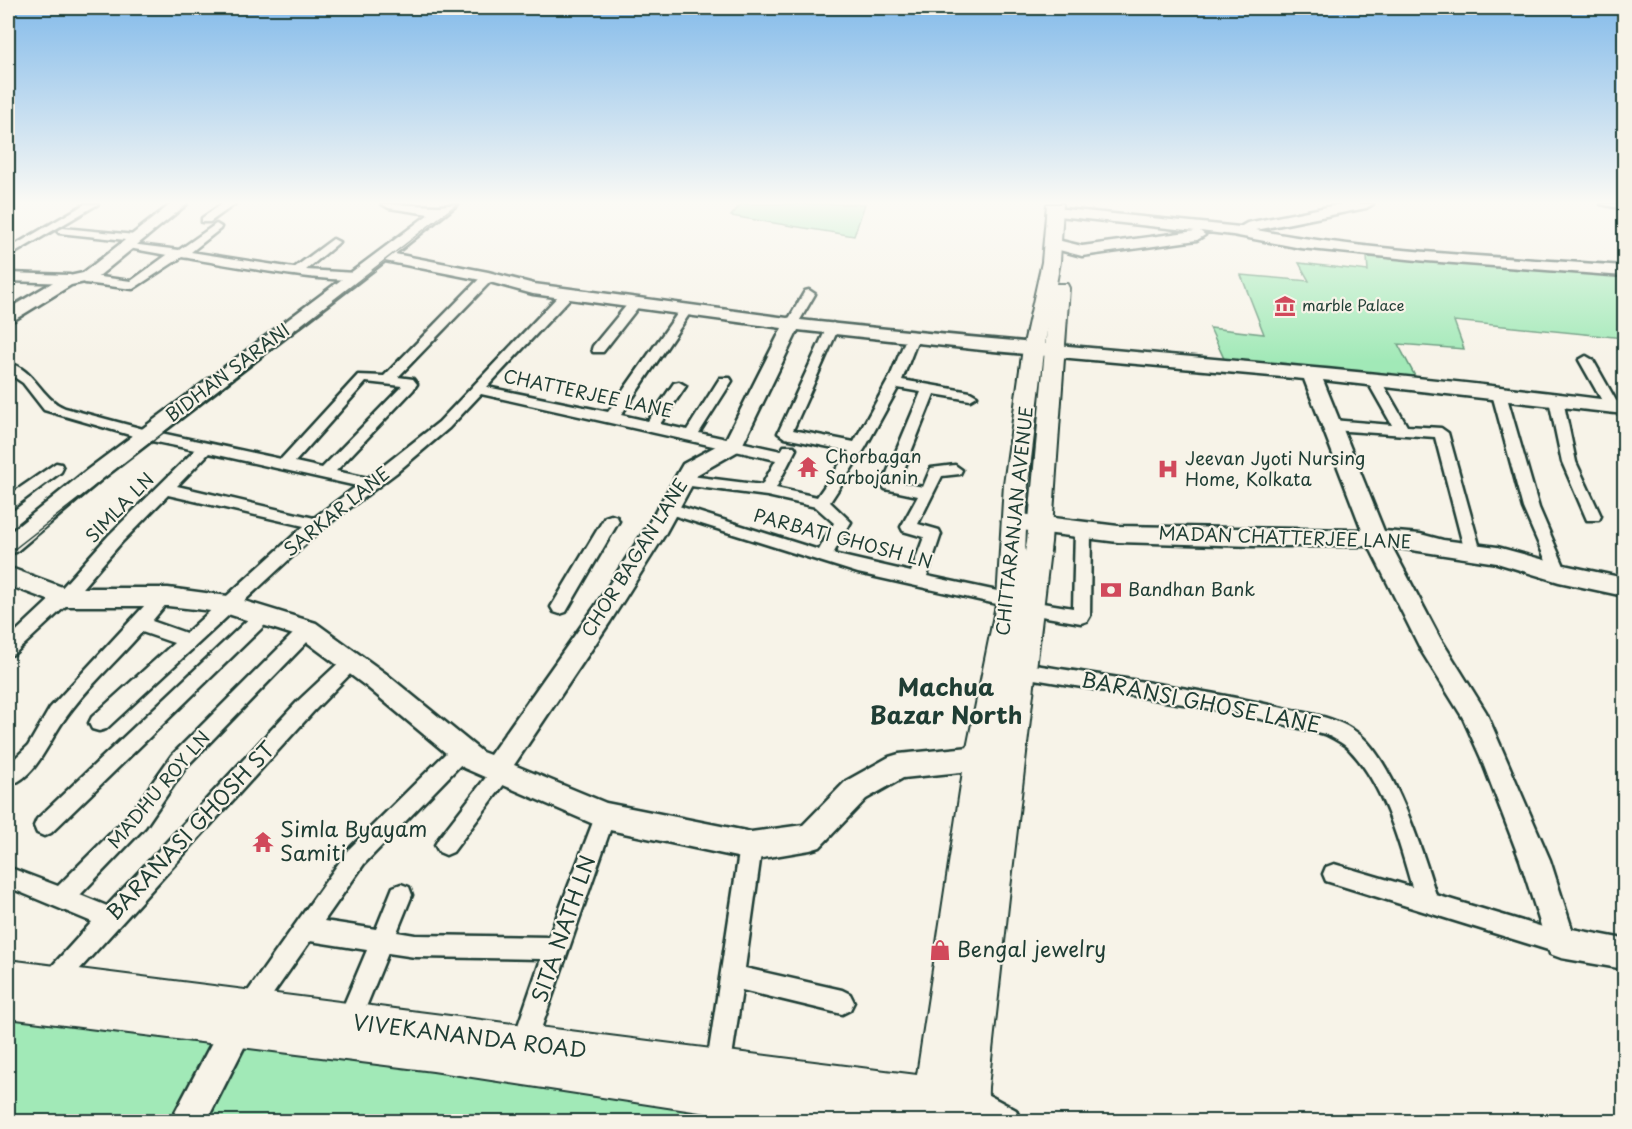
<svg xmlns="http://www.w3.org/2000/svg" width="1632" height="1129" viewBox="0 0 1632 1129" font-family="'Playpen Sans',sans-serif">
  <style>
    .green { fill: #a1e9b7; stroke: #609376; stroke-width: 1.5 }
    .lines { fill: none; stroke-linecap: round; stroke-linejoin: round }
    .street-casing { stroke: #1f3d34; stroke-width: 5 }
    .secondary-casing { stroke: #1f3d34; stroke-width: 5 }
    .primary-casing { stroke: #1f3d34; stroke-width: 4 }
    .street { fill: #f7f3e8; fill-rule: evenodd }
    .secondary { fill: #f7f3e8; fill-rule: evenodd }
    .primary { fill: #f7f3e8; fill-rule: evenodd }
    .tram { stroke: #1f3d34; stroke-width: 1.5 }
    .labels { text-anchor: middle; stroke-width: 4.5; stroke-linejoin: round; paint-order: stroke }
    .far-poi-label { font-size: 15px; fill: #1f3d34; stroke: #f7f3e8; text-anchor: start }
    .street-label { font-size: 18px; fill: #1f3d34; stroke: #f7f3e8 }
    .poi-label { font-size: 18px; fill: #1f3d34; stroke: #f7f3e8; text-anchor: start }
    .near-street-label { font-size: 21px; fill: #1f3d34; stroke: #f7f3e8 }
    .near-poi-label { font-size: 21px; fill: #1f3d34; stroke: #f7f3e8; text-anchor: start }
    .district-label { font-size: 24px; font-weight: bold; fill: #1f3d34; stroke: #f7f3e8 }
  </style>
  <rect width="100%" height="100%" fill="#f7f3e8"/>
  <filter id="ink" filterUnits="userSpaceOnUse"><feTurbulence type="fractalNoise" baseFrequency=".0167" numOctaves="2"/><feDisplacementMap in="SourceGraphic" scale="12" xChannelSelector="R" yChannelSelector="G"/><feConvolveMatrix kernelMatrix="1 2 1 2 8 2 1 2 1" color-interpolation-filters="sRGB"/></filter>
  <g filter="url(#ink)">
    <path class="green" d="M741,204h124l-11,32 -123,-20z
      M1367,257l256,17 1,64 -170,-17 10,28 -66,-5 19,36 -191,-17 -16,-35 54,6 -23,-59 68,6 -10,-18 69,8z
      M8,1002l813,119h-813z"/>
    <g class="lines">
      <defs>
        <path id="street" d="M85,204h13l-90,53v-8z
          M222,204h13l-25,18h-8v-4z
          M1601,204h23v5z
          M216,224l5,3 -1,2 -29,23 103,16 39,-29 6,3 -2,2 -31,26 49,3 6,4c-13,11 -154,-16 -179,-20l-49,32 -48,-6 -6,-4 6,-4 46,6 36,-26 -44,-8v-4l56,7z
          M63,228l72,7 6,3 -6,3 -76,-8 -2,-2z
          M8,273l62,2 6,4 -6,4 -62,-2z
          M488,273l4,1v6l-94,97 15,2 4,5 -4,6 -77,81 32,7 71,-56 124,-131 4,-1 6,4 -2,3 -84,90 121,25 74,-105h8l2,3 -71,105 27,6 26,-38 5,-1 7,4 -26,38 27,6 33,-52h10l2,3 -33,52 82,18 3,-5h10l2,3 -20,39 41,9 32,-46 -64,-13 -7,-5 49,-106 6,-4 6,4 -46,103 61,12 36,-65 17,-41 6,-4 6,4 -17,44 68,12 7,4 -7,4 -36,-6 -35,88 24,5 8,-19 24,-3 7,5 -2,4 -18,2 -24,48 21,6 2,4 -14,42 89,19 3,5 -3,5 -6,2 -152,-34 -195,-61 -2,-4 2,-4 6,-1 150,47 15,-27 -18,-16 -49,-11 -84,-11 -8,-5 8,-5 79,10 14,-25 -295,-66 -32,34 -53,45 -73,55 -217,201 -7,2 -7,-2 -3,-6 3,-6 82,-74 -32,-11c-25,29 -56,56 -78,88 -16,22 -27,57 -56,66v-21l20,-19 22,-38 107,-116 6,-2 6,2 3,5 -20,24 34,12 118,-107 -136,-31 -47,48 -51,59 -56,52 -6,2v-17l50,-47 51,-57 86,-85 -48,-10 -103,-30 -21,-27 -15,-10v-10c26,5 33,36 57,45l82,22 134,29 77,-84 26,1 100,-102zM366,382l36,4 -80,82 -27,-6zM898,388l23,4 -39,93 3,4 33,7 -17,31 2,4 21,6 -13,35 -78,-18 18,-32 -21,-20 35,-54zM209,453l148,33 -43,32 -137,-32z
          M809,290l6,4 -18,31 -4,1 -4,-1 -2,-3 18,-31z
          M635,299l4,1v6l-36,46h-10l-1,-3 1,-3 38,-46z
          M1586,356l7,4 26,46 -2,3 -5,1 -7,-4 -26,-46z
          M1373,375l7,4 27,47 34,2 7,5 33,119 -2,4h-12l-2,-4 -30,-115 -103,-7 -7,-5 7,-5 60,5 -26,-46z
          M1499,390l7,4 33,114 28,65 -2,4 -6,2 -6,-2 -30,-69 -31,-114z
          M1556,396l7,4 13,62 25,54 -2,4h-12l-25,-58 -13,-62z
          M56,463l5,1 2,4 -2,4 -48,36 -5,1v-13z
          M611,515l6,2 2,4 -53,91 -6,2 -6,-2 -3,-5 54,-90z
          M1083,524l6,2 2,4 -1,86 -3,5 -6,2 -57,-10 -3,-5 3,-5 6,-2 43,7 2,-78 2,-4z
          M263,609l6,2 3,5 -3,5 -218,212 -7,3 -7,-3 -3,-7 3,-7 220,-208z
          M308,623l6,2 3,5 -3,5 -128,132 -41,60 -65,68 27,11 192,-206 46,-43 6,-2 6,2 3,5 -3,5 -44,45 -254,280 -8,4 -8,-4 -4,-8 4,-8 49,-54 -84,-35v-20l50,19 73,-73 41,-58 130,-130z
          M1022,663c87,14 175,25 261,45 26,6 56,9 77,27 34,28 63,117 76,160l133,40 3,8 -3,8 -8,3 -235,-73 -3,-7 3,-7 8,-3 78,23c-13,-46 -29,-103 -63,-138 -7,-7 -16,-11 -24,-15l-94,-22 -209,-35 -6,-2 -3,-5 3,-5z
          M461,742l7,3 3,6 -3,6 -104,107 -40,57 52,8 17,-42 8,-3 8,3 3,8 -15,37 18,3 134,2 49,-128 7,-3 7,3 3,7 -82,236 -9,3 -9,-3 -3,-9 29,-84 -126,-2 -27,-4 -31,76 -8,4 -8,-4 -4,-8 30,-71 -57,-9 -53,76 -8,4 -8,-4 -4,-8 4,-8 107,-151 106,-105z
          M501,764l7,3 3,6 -3,6 -55,73 -7,3 -7,-3 -4,-7 4,-7 55,-71z
          M751,836l7,3 4,7 -17,122 97,22 8,4 4,8 -4,8 -8,4 -100,-24 -12,80 -3,9 -9,3 -9,-3 -3,-9 34,-224 4,-7z"/>
        <path id="secondary" d="M171,204h16l-93,76 -23,5 -57,35 -6,1v-12l52,-31 23,-5z
          M382,204l57,2 19,-2 -63,50 93,18 46,12 253,34 6,-1 7,3c275,30 550,46 824,82v12l-301,-34 61,151 36,3 23,6 54,7 62,17 65,14v18l-65,-14 -62,-19 -105,-16 48,91 46,74 64,148 22,69 52,10v30l-63,-11 -11,-4 -30,-94 -39,-102 -18,-40 -41,-66 -53,-106h-115l-136,-4 -105,-13 -8,-3 -3,-5 3,-5 8,-3 105,13 244,4 -58,-151 -322,-29 -184,-20 -58,120 -42,24 -34,62 -54,86 -96,143 92,38 145,29 52,-7 43,-44 43,-24 10,-3 81,-8 9,4 4,8 -4,8 -9,4 -77,8 -37,21 -46,48 -10,3 -59,10 -146,-31 -141,-61 -97,-81 -67,-50 -72,-23 -24,-4 -36,-4h-104l-56,-21v-18l57,21h103l60,8 88,27 69,50 97,79 8,3 104,-147 54,-83 35,-61 42,-23 57,-113 -249,-34 -47,-13 -101,-20 -284,219 -85,72 -8,2v-20l79,-64 342,-256 -40,-6z
          M1342,204h31l-7,4 -110,22c121,23 245,27 368,36v10l-197,-15 -126,-13 -68,-13 -33,-4 5,4 -8,5 -115,16 -34,-9 -3,-3 8,-5 29,7 113,-15 -145,-16 -2,-3 7,-4 185,19 7,-4z
          M242,1004l12,4 4,12 -52,102h-36l60,-114z
          M968,1084l48,26 5,12c-27,0 -58,7 -70,-21l5,-12z"/>
        <path id="primary" d="M1047,204h16l-3,58 -4,22h11l2,4 -18,254 -42,355 -21,190 -1,35h-222l-332,-51 -425,-53v-58l909,115 48,-317 32,-158 7,-116 19,-136 19,-86zM1047,328l-20,214 -2,10 3,-68z"/>
      </defs>
      <use href="#street" class="street-casing"/>
      <use href="#secondary" class="secondary-casing"/>
      <use href="#primary" class="primary-casing"/>
      <use href="#street" class="street"/>
      <use href="#secondary" class="secondary"/>
      <use href="#primary" class="primary"/>
      <path class="tram" d="M8,554l449,-350"/>
    </g>
  </g>
  <linearGradient id="sky" x2="0" y2="1"><stop stop-color="#84bbea"/><stop offset="0.56" stop-color="#fbfaf5"/><stop offset="1" stop-color="#fbfaf5" stop-opacity="0"/></linearGradient>
  <rect width="1632" height="362" fill="url(#sky)"/>
  <defs>
    <symbol id="museum-bare" viewBox="-9 -9 18 18"><path d="M0-6L6-3V-2H-6V-3ZM-5-1h2V3h-2ZM-1-1h2V3h-2ZM3-1h2V3H3ZM-6 4H6V6H-6Z" fill="#d1495b" stroke="#f7f3e8" stroke-width="2.5" paint-order="stroke"/></symbol>
    <symbol id="temple-bare" viewBox="-9 -9 18 18"><path d="M0-6L5-2H3V0L6.5 2.5H4V6H1.5V3h-3V6H-4V2.5H-6.5L-3 0V-2H-5Z" fill="#d1495b" stroke="#f7f3e8" stroke-width="2.5" paint-order="stroke"/></symbol>
    <symbol id="hospital-bare" viewBox="-9 -9 18 18"><path d="M-5-5h3v3.5h4V-5h3V5h-3V1.5h-4V5h-3Z" fill="#d1495b" stroke="#f7f3e8" stroke-width="2.5" paint-order="stroke"/></symbol>
    <symbol id="bank-bare" viewBox="-9 -9 18 18"><path d="M-6-4H6V4H-6ZM0-2.3a2.3 2.3 0 1 0 0 4.6a2.3 2.3 0 1 0 0-4.6Z" fill="#d1495b" stroke="#f7f3e8" stroke-width="2.5" paint-order="stroke"/></symbol>
    <symbol id="shop-bare" viewBox="-9 -9 18 18"><path d="M-5-2.5h2.3a2.7 3.5 0 0 1 5.4 0H5L5.5 6h-11ZM-1.5-2.5h3a1.5 2.3 0 0 0-3 0Z" fill="#d1495b" stroke="#f7f3e8" stroke-width="2.5" paint-order="stroke"/></symbol>
  </defs>
  <g fill-rule="evenodd">
    <use href="#museum-bare" x="1270" y="291" width="30" height="30"/>
    <use href="#temple-bare" x="793" y="452" width="30" height="30"/>
    <use href="#hospital-bare" x="1153" y="454" width="30" height="30"/>
    <use href="#bank-bare" x="1096" y="575" width="30" height="30"/>
    <use href="#temple-bare" x="248" y="827" width="30" height="30"/>
    <use href="#shop-bare" x="925" y="935" width="30" height="30"/>
  </g>
  <g class="labels">
    <g class="far-poi-label">
      <text x="1302" y="311">marble Palace</text>
    </g>
    <g class="street-label">
      <text transform="translate(228 373) rotate(-37)" y="6">BIDHAN SARANI</text>
      <text transform="translate(588 394) rotate(12)" y="6">CHATTERJEE LANE</text>
      <text transform="translate(120 508) rotate(-46)" y="6">SIMLA LN</text>
      <text transform="translate(337 512) rotate(-39)" y="6">SARKAR LANE</text>
      <text transform="translate(1015 521) rotate(-84)" y="6">CHITTARANJAN AVENUE</text>
      <text transform="translate(1285 538) rotate(2)" y="6">MADAN CHATTERJEE LANE</text>
      <text transform="translate(843 539) rotate(15)" y="6">PARBATI GHOSH LN</text>
      <text transform="translate(635 558) rotate(-58)" y="6">CHOR BAGAN LANE</text>
      <text transform="translate(159 790) rotate(-50)" y="6">MADHU ROY LN</text>
    </g>
    <g class="poi-label">
      <text x="825" y="463">Chorbagan<tspan x="825" dy="21">Sarbojanin</tspan></text>
      <text x="1185" y="465">Jeevan Jyoti Nursing<tspan x="1185" dy="21">Home, Kolkata</tspan></text>
      <text x="1128" y="596">Bandhan Bank</text>
    </g>
    <g class="near-street-label">
      <text transform="translate(1201 703) rotate(11)" y="7">BARANSI GHOSE LANE</text>
      <text transform="translate(191 831) rotate(-47)" y="7">BARANASI GHOSH ST</text>
      <text transform="translate(564 929) rotate(-71)" y="7">SITA NATH LN</text>
      <text transform="translate(470 1037) rotate(7)" y="7">VIVEKANANDA ROAD</text>
    </g>
    <g class="near-poi-label">
      <text x="280" y="837">Simla Byayam<tspan x="280" dy="24">Samiti</tspan></text>
      <text x="957" y="957">Bengal jewelry</text>
    </g>
    <g class="district-label">
      <text x="946" y="696">Machua<tspan x="946" dy="28">Bazar North</tspan></text>
    </g>
  </g>
  <rect width="1632" height="1129" fill="none" stroke="#f7f3e8" stroke-width="30"/>
  <rect x="15" y="15" width="1602" height="1099" fill="none" stroke="#1f3d34" stroke-width="2" filter="url(#ink)"/>
</svg>
